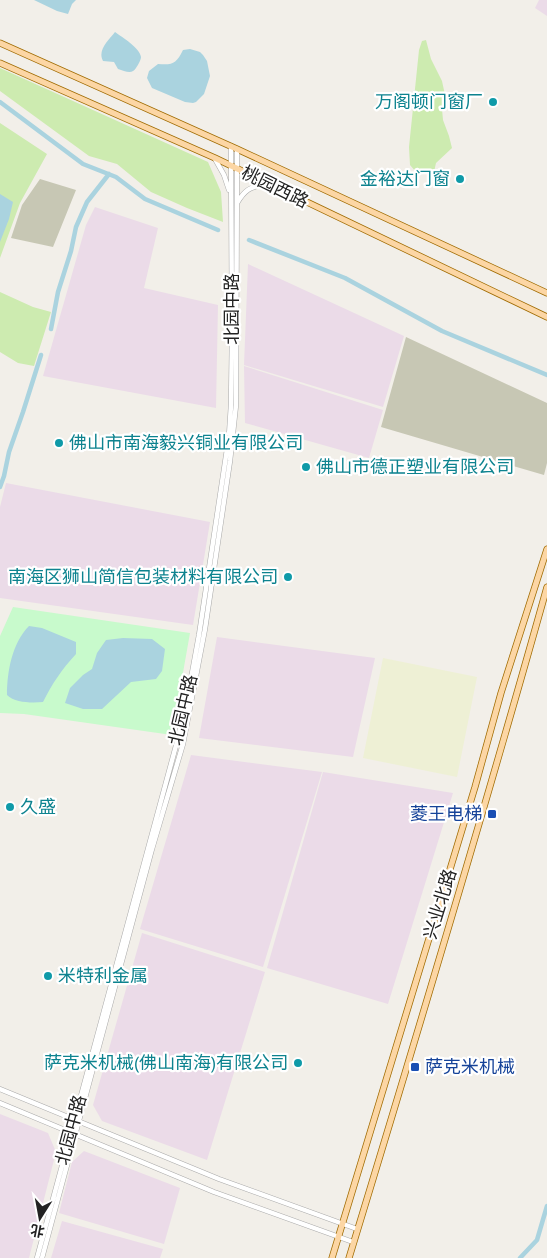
<svg xmlns="http://www.w3.org/2000/svg" width="547" height="1258" viewBox="0 0 547 1258" font-family="'PT Sans','Noto Sans SC',sans-serif">
  <style>
    .industrial { fill: #ebdbe8 }
    .construction { fill: #c7c7b4 }
    .farmland { fill: #eef0d5 }
    .grass { fill: #cdebb0 }
    .park { fill: #c8facc }
    .water { fill: #aad3df }
    .lines { fill: none; stroke-linecap: round; stroke-linejoin: round }
    .canal { stroke: #aad3df; stroke-width: 4.5 }
    .minor-casing { stroke: #a9a9a9; stroke-width: 5.5 }
    .major-casing { stroke: #a06b00; stroke-width: 7 }
    .minor { stroke: #fff; stroke-width: 4.5 }
    .major { stroke: #fcd6a4; stroke-width: 5.5 }
    .culture-dot { fill: #0f9aa8; stroke: #fff; stroke-width: 2 }
    .transit-dot { fill: #1a4fb4; stroke: #fff; stroke-width: 2 }
    .labels { text-anchor: middle; stroke-width: 4.5; stroke-linejoin: round; paint-order: stroke }
    .culture-label { font-size: 18px; fill: #0d838f; stroke: #fff; text-anchor: end }
    .street-label { font-size: 18px; fill: #222; stroke: #fff }
    .transit-label { font-size: 18px; fill: #164399; stroke: #fff; text-anchor: end }
  </style>
  <rect width="100%" height="100%" fill="#f2efe9"/>
  <path class="industrial" d="M539,0h8v16l-12,-8z
    M95,207l63,21 -14,60 74,17 -2,103 -173,-32 43,-151z
    M248,264l156,72 -21,71 -139,-42z
    M244,366l139,44 -14,48 -124,-35z
    M6,483l204,39 -17,103 -193,-27v-91z
    M217,637l158,21 -22,99 -154,-19z
    M191,755l131,17 -59,195 -123,-38z
    M323,772l130,21 -65,211 -121,-36z
    M142,933l123,39 -58,188 -105,-39 -9,-16z
    M0,1114l48,19 8,19 -27,106h-29z
    M84,1151l96,37 -16,56 -105,-31 13,-51z
    M62,1221l101,28 -3,9h-109z"/>
  <path class="construction" d="M40,179l36,11 -23,57 -42,-9 11,-33z
    M406,337l141,66v60l-3,12 -163,-48z"/>
  <path class="farmland" d="M383,658l94,19 -20,100 -94,-19z"/>
  <path class="grass" d="M426,40l5,19 11,22 3,14 -3,14 1,11 6,16 3,12 -16,15 -2,9h-18l-6,-7 -1,-18 10,-97 3,-9z
    M0,68l208,94 13,30 2,30 -36,-14 -36,-16 -34,-28 -28,-8 -89,-65z
    M0,123l47,31 -27,49 -20,55z
    M0,292l33,15 18,5 -17,54 -16,-3 -18,-11z"/>
  <path class="park" d="M13,607l177,26 -18,102 -148,-21 -24,-1v-77z"/>
  <path class="water" d="M34,0h42l-4,4 -4,10 -11,-3z
    M115,32c7,5 25,16 26,25 0,3 -3,8 -5,11 -4,7 -11,3 -18,1l-4,-7 -11,-1c-6,-11 6,-21 12,-29z
    M190,49l10,3 3,3 4,6 3,15 -6,18 -8,8 -3,1 -8,-1 -33,-14 -5,-10 2,-7 9,-7c15,1 18,0 25,-14z
    M0,194l13,8 -4,17 -9,23z
    M29,626l13,2 34,14v12c-14,15 -24,30 -33,48 -11,1 -28,1 -36,-7 0,-23 5,-52 22,-69z
    M123,638l29,1 13,10 -3,22 -6,8 -25,3 -29,27h-19l-18,-6 5,-15 13,-13 9,-6 5,-16 9,-13z"/>
  <g class="lines">
    <path class="canal" d="M0,102l83,62 33,13 29,22 73,31
      M249,240l96,38 97,53 105,44
      M51,329l7,-37 13,-41 5,-24 11,-25 22,-28
      M0,487l4,-11 5,-24 14,-40 18,-57
      M520,1258l17,-18 10,-34"/>
    <defs>
      <path id="minor" d="M215,159l9,16 5,15
        M237,203c9,-15 13,-15 30,-20
        M0,1089l219,90 138,50
        M0,1103l214,89 139,50
        M37,1258l140,-516 9,-36 13,-71 30,-199 2,-31 1,-70 -1,-189
        M42,1258l110,-409 31,-105 22,-115 25,-168 6,-56 1,-256"/>
      <path id="major" d="M0,43l237,106 310,144
        M0,63l215,95 332,159
        M332,1258l143,-471 26,-94 46,-144
        M349,1258c68,-223 135,-446 198,-671"/>
    </defs>
    <use href="#minor" class="minor-casing"/>
    <use href="#major" class="major-casing"/>
    <use href="#minor" class="minor"/>
    <use href="#major" class="major"/>
  </g>
  <g class="culture-dot">
    <circle cx="493" cy="102" r="5"/>
    <circle cx="460" cy="179" r="5"/>
    <circle cx="59" cy="443" r="5"/>
    <circle cx="306" cy="467" r="5"/>
    <circle cx="288" cy="577" r="5"/>
    <circle cx="10" cy="807" r="5"/>
    <circle cx="48" cy="976" r="5"/>
    <circle cx="298" cy="1063" r="5"/>
  </g>
  <g class="transit-dot">
    <rect x="487" y="809" width="10" height="10" rx="2.5"/>
    <rect x="410" y="1062" width="10" height="10" rx="2.5"/>
  </g>
  <g class="labels">
    <g class="culture-label">
      <text x="483" y="108">万阁顿门窗厂</text>
      <text x="450" y="185">金裕达门窗</text>
      <text x="69" y="449" text-anchor="start">佛山市南海毅兴铜业有限公司</text>
      <text x="316" y="473" text-anchor="start">佛山市德正塑业有限公司</text>
      <text x="278" y="583">南海区狮山简信包装材料有限公司</text>
      <text x="20" y="813" text-anchor="start">久盛</text>
      <text x="58" y="982" text-anchor="start">米特利金属</text>
      <text x="288" y="1069">萨克米机械(佛山南海)有限公司</text>
    </g>
    <g class="street-label">
      <text transform="translate(275 187) rotate(26)" y="6">桃园西路</text>
      <text transform="translate(232 309) rotate(-90)" y="6">北园中路</text>
      <text transform="translate(183 710) rotate(-77)" y="6">北园中路</text>
      <text transform="translate(440 904) rotate(-73)" y="6">兴业北路</text>
      <text transform="translate(71 1130) rotate(-75)" y="6">北园中路</text>
    </g>
    <g class="transit-label">
      <text x="482" y="820">菱王电梯</text>
      <text x="425" y="1073" text-anchor="start">萨克米机械</text>
    </g>
  </g>
  <g transform="translate(40 1218) rotate(191)" stroke="#ffffff" stroke-width="4" paint-order="stroke">
  <path d="M0-4L9 19L0 12L-9 19Z" fill="#222222"/>
  <text y="-8" font-size="14" font-weight="bold" text-anchor="middle" fill="#222222">北</text>
  </g>
</svg>
